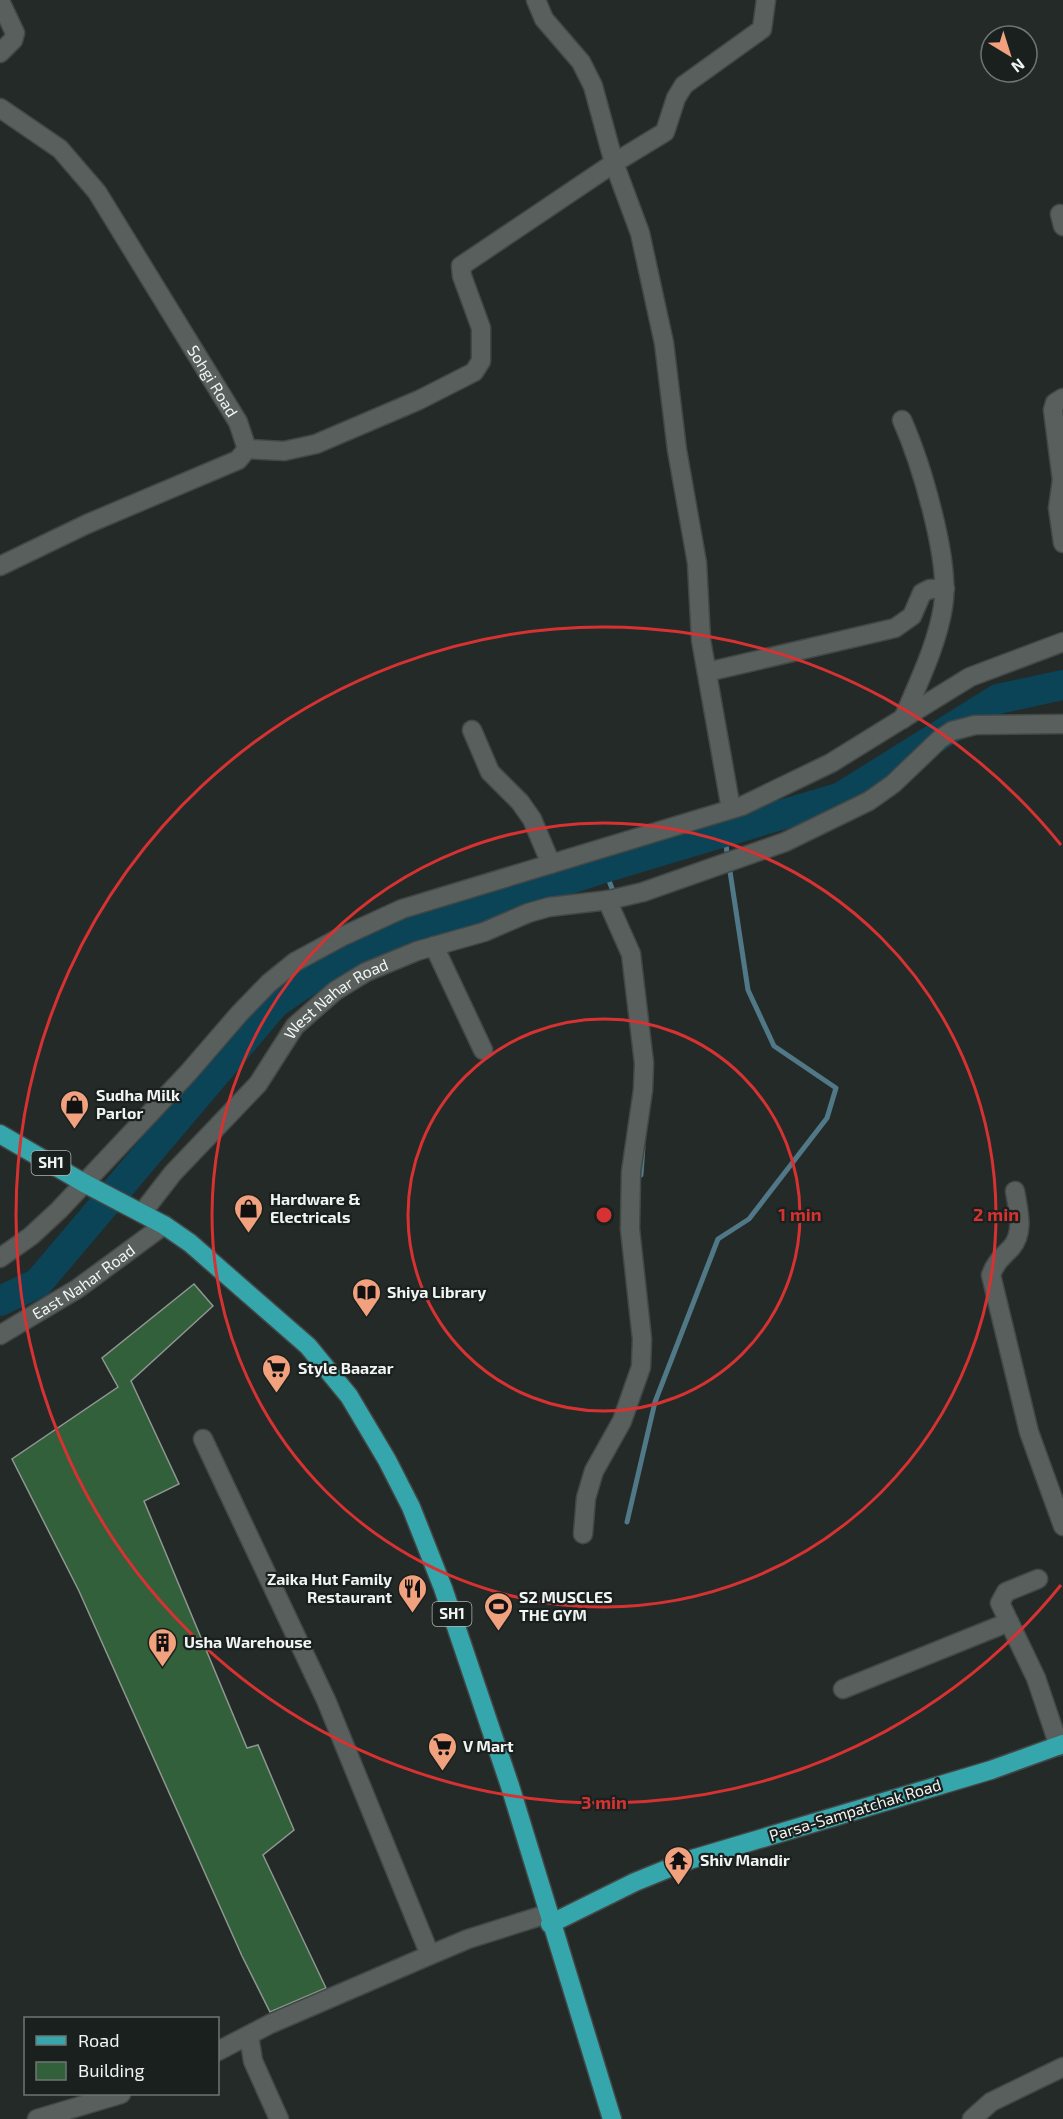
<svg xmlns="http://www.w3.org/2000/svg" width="1063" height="2119" viewBox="0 0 1063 2119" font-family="'Exo 2',sans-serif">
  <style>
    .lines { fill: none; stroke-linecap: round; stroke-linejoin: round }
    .stream { stroke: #507886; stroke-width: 5 }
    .river { stroke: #0b4357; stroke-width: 30 }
    .building { fill: #31603a; stroke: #909691; stroke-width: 1.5 }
    .minor-casing { stroke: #434847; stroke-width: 21 }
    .major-casing { stroke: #434847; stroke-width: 21 }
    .minor { stroke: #585f5d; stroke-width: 18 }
    .major { stroke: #34a6ac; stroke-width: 18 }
    .ring { fill: none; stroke: #d73232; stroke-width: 3 }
    .labels { text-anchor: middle; stroke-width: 4.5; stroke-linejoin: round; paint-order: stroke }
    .shield { fill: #1a201e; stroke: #b0b4b3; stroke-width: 1.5 }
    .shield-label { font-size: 15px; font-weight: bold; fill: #f0f4f3 }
    .street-label { font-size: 16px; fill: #f0f4f3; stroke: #1a201e }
    .poi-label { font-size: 16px; font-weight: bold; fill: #f0f4f3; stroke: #1a201e; text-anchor: start }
    .centre { fill: #d73232; stroke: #1a201e; stroke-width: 3 }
    .ring-label { font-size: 18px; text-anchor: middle; font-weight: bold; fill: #d73232; stroke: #1a201e; stroke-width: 4.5; stroke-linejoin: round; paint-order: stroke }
  </style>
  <rect width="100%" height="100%" fill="#242a28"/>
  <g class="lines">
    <path class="stream" d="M604,868l11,28
      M641,1175l2,-29
      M627,1522l28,-120 63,-163 31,-20 78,-101 9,-30 -62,-42 -26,-56 -24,-158"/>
    <path class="river" d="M0,1301l38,-18 237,-280 38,-26 93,-45 198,-64 237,-71 157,-98 65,-14"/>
  </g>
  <path class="building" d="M194,1284l19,22 -82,75 48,103 -35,17 103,247 11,-3 36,85 -31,25 63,133 -56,24 -28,-56 -163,-365 -67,-132 106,-72 -16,-29z"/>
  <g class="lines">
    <defs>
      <g id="minor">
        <path d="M536,0l8,19 37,43 12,24 21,77 26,70 24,110 13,107 20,113 4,77 30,169"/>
        <path d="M0,1l15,32 -2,7 -13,13"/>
        <path id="s1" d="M0,108l60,41 37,43 141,230 9,27 -9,11 -151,64 -87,42"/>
        <path d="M1060,214l3,12"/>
        <path d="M1063,398l-8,5 -2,7 9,70 -4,28 5,35"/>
        <path d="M902,420c19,43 49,142 41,187 -6,38 -25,76 -40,112"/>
        <path d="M247,449l37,2 32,-7 103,-44 55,-28 7,-11v-33l-19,-52 -1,-10 153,-103 51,-31 11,-34 8,-13 78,-56 4,-29"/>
        <path d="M707,672l188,-44 17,-12 10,-23 8,-4h15"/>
        <path d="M472,730l18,42 30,30 12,17 19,45"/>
        <path d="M434,946l49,104"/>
        <path d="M1015,1191c3,19 10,41 -4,57 -9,9 -16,15 -20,27l38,157 34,94"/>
        <path id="s2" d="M142,1213l31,-40 85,-89 37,-58 40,-35 31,-19 51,-21 67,-19 44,-19 21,-6 60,-7 34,-8 142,-50 84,-41 24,-17 47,-45 12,-8 23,-6 88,-1"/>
        <path d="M0,1258l31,-22 28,-26 129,-137 51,-59 30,-31 26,-21 46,-25 61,-28 340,-103 89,-43 139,-86 93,-35"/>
        <path id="s3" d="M0,1335l77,-46 87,-64"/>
        <path d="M203,1439l123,261 104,255"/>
        <path d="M583,1534l3,-36 8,-27 28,-50 19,-54 1,-28 -12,-110 1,-57 12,-82 1,-27 -13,-109 -24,-54"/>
        <path d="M1038,1579l-32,13 -6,11 36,75 23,68"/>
        <path d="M843,1689l166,-67"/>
        <path d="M249,2036l4,25 26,58"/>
        <path d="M218,2051l52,-27 160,-69 38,-16 79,-25"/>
        <path d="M37,2119l84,-25"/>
        <path d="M972,2119l19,-17 72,-35"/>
      </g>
      <path id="major" d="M0,1134l84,49 80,42 26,18 118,103 41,50 38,64 24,47 32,81 67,198 102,333
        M550,1924l85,-42 54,-22 302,-90 72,-26"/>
    </defs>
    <use href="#minor" class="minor-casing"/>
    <use href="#major" class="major-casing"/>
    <use href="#minor" class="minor"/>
    <use href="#major" class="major"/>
  </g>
  <g class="ring">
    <circle cx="604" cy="1215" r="196"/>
    <circle cx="604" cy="1215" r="392"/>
    <path d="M1061 1585A588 588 0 1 1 1061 845"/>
  </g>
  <defs>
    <symbol id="shop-pin" viewBox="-11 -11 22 30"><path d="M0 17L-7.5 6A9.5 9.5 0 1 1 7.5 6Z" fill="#f1a17d" stroke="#1a201e"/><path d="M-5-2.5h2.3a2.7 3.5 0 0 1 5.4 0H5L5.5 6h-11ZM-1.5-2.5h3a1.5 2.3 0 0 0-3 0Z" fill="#111"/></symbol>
    <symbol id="library-pin" viewBox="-11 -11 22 30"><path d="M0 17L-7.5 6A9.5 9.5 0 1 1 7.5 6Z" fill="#f1a17d" stroke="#1a201e"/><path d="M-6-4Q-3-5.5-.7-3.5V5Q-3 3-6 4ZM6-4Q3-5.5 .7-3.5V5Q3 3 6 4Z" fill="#111"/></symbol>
    <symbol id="supermarket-pin" viewBox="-11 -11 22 30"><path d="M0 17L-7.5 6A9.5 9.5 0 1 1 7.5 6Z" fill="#f1a17d" stroke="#1a201e"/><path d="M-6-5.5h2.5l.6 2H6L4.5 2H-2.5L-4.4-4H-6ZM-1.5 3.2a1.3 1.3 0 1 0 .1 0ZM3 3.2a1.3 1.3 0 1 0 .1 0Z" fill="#111"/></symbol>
    <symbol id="restaurant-pin" viewBox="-11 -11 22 30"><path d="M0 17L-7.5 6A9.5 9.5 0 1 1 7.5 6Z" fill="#f1a17d" stroke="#1a201e"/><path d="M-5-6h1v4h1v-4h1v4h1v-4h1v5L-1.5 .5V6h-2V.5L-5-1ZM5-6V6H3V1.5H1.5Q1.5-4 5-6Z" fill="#111"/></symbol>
    <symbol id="stadium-pin" viewBox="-11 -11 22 30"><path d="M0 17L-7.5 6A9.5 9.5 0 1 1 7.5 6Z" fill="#f1a17d" stroke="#1a201e"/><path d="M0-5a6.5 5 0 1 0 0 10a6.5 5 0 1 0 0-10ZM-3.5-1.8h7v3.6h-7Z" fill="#111"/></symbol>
    <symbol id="building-pin" viewBox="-11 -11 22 30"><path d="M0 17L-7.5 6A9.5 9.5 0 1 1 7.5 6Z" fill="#f1a17d" stroke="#1a201e"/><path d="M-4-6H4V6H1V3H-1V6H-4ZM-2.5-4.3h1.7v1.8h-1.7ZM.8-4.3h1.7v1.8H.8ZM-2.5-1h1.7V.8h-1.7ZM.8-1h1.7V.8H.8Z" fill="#111"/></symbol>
    <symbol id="temple-pin" viewBox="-11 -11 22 30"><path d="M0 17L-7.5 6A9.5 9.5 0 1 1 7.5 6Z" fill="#f1a17d" stroke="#1a201e"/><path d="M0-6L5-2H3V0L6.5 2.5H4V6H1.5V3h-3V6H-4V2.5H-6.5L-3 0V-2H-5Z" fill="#111"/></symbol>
  </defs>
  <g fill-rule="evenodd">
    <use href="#shop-pin" x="58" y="1088" width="33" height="45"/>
    <use href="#shop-pin" x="232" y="1192" width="33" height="45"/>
    <use href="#library-pin" x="350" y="1276" width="33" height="45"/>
    <use href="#supermarket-pin" x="260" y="1352" width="33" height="45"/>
    <use href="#restaurant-pin" x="396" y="1572" width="33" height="45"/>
    <use href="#stadium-pin" x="482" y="1590" width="33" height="45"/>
    <use href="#building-pin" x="146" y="1626" width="33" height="45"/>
    <use href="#supermarket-pin" x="426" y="1730" width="33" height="45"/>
    <use href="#temple-pin" x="662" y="1844" width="33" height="45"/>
  </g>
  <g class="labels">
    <g class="shield">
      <rect x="31.5" y="1151" width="39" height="24" rx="4.5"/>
      <rect x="432.5" y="1602" width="39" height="24" rx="4.5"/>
    </g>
    <g class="shield-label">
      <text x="51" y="1168">SH1</text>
      <text x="452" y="1619">SH1</text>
    </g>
    <g class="street-label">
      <text dy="6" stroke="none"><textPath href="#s1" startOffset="351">Sohgi Road</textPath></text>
      <text dy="6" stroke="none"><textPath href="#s2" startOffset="292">West Nahar Road</textPath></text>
      <text dy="6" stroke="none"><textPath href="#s3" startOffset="99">East Nahar Road</textPath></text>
      <text transform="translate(855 1810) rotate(-17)" y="6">Parsa-Sampatchak Road</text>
    </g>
    <g class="poi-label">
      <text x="96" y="1101">Sudha Milk<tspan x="96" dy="18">Parlor</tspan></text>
      <text x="270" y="1205">Hardware &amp;<tspan x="270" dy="18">Electricals</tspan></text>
      <text x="387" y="1298">Shiya Library</text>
      <text x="298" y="1374">Style Baazar</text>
      <text x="392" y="1585" text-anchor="end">Zaika Hut Family<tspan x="392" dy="18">Restaurant</tspan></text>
      <text x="519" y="1603">S2 MUSCLES<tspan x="519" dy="18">THE GYM</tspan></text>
      <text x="184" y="1648">Usha Warehouse</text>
      <text x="463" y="1752">V Mart</text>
      <text x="700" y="1866">Shiv Mandir</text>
    </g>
  </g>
  <circle cx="604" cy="1215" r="9" class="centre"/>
  <g class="ring-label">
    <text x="800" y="1221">1 min</text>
    <text x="996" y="1221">2 min</text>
    <text x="604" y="1809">3 min</text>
  </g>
  <rect x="24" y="2017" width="195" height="78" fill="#1a201e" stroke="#707573" stroke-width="1.5"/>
  <rect x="36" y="2036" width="30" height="9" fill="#34a6ac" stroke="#707573" stroke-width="1.5"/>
  <text x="78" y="2047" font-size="18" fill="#f0f4f3">Road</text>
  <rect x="36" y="2062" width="30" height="18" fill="#31603a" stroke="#707573" stroke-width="1.5"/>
  <text x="78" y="2077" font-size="18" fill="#f0f4f3">Building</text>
  <g transform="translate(1009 54) rotate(142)"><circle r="28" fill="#1a201e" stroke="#707573" stroke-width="1.5"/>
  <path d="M0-4.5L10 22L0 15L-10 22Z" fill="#f1a17d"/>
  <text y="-9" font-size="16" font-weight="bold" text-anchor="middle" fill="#f0f4f3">N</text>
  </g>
</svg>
